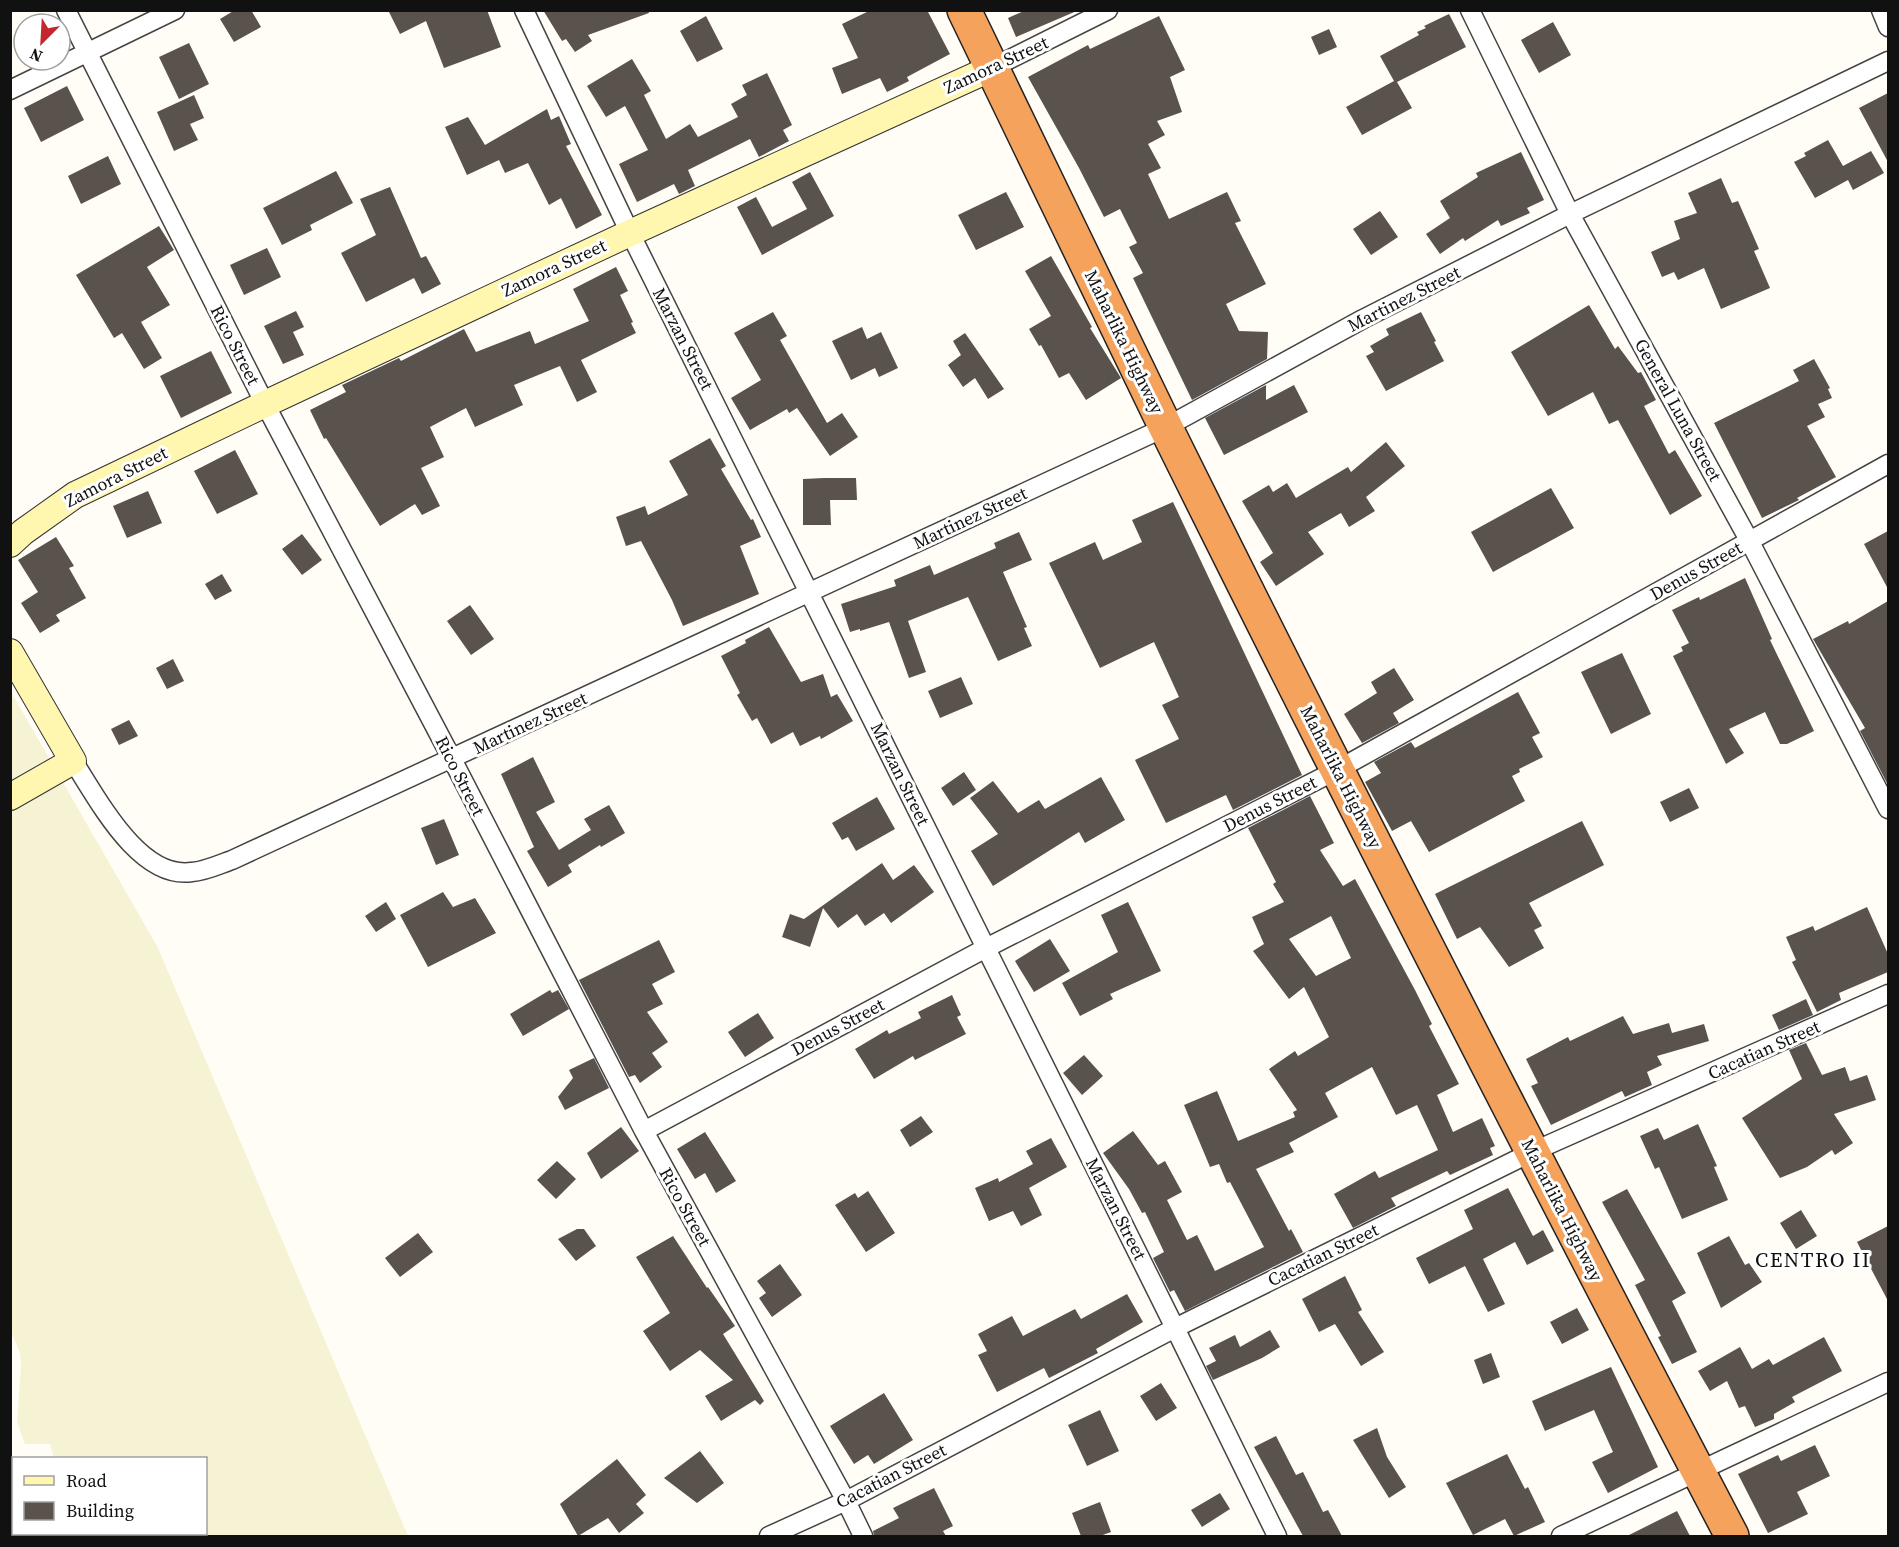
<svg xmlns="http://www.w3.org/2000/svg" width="1899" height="1547" viewBox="0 0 1899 1547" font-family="'Source Serif 4',serif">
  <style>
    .farmland { fill: #f6f3d4 }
    .building { fill: #5a524d; fill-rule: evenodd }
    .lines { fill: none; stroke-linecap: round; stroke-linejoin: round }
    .street-casing { stroke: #444; stroke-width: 21 }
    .secondary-casing { stroke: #333; stroke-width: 28 }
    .highway-casing { stroke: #222; stroke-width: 36 }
    .street { stroke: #fff; stroke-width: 18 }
    .secondary { stroke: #fff6b0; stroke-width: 26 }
    .highway { stroke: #f5a25d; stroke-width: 33 }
    .labels { text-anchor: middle; stroke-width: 6; stroke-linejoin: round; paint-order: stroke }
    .street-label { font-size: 18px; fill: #111; stroke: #fff }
    .quarter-label { font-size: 21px; letter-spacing: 1.5px; fill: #111; stroke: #fff }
  </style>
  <rect width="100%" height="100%" fill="#fffdf5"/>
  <path class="farmland" d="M10,690l148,258 250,588h-331l-1,-2h130v-76h-152l-4,-14h-25l-8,-22 4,-57 -1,-12 -10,-24z"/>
  <path class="building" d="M235,10h16l10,17 -27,15 -14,-23z
    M388,10h99l14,37 -57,21 -18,-47 -26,13z
    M543,10h105l1,3 -61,22 4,6 -17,11 -9,-13 -4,2z
    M871,10h56l23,44 -43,23 2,4 -22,11 -7,-14 -38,16 -10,-26 26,-10 -16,-34z
    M1026,10h53l-63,27 -8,-19z
    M1449,14l17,33 -69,35 15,26 -50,27 -16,-28 48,-26 -14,-25 39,-21 -2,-3 9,-4 -2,-2z
    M706,16l17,33 -26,13 -17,-31z
    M1159,16l26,54 -15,7 12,35 -25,9 8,14 -17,9 13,24 -13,6 21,45 58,-27 14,29 -6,2 31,61 -40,20 13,27 29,1 -1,27 -75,41 -59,-122 10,-5 -14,-26 8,-4 -17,-34 -16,8 -25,-49 -51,-91 60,-32 2,4z
    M1553,22l18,33 -32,18 -18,-33z
    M1329,29l8,18 -18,8 -8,-18z
    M189,43l20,41 -30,15 -20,-42z
    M632,59l19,32 -7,4 22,44 24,-15 8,13 40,-20 -7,-13 16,-9 -5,-10 25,-12 25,52 -9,5 6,11 -30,16 -9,-18 -62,31 7,16 -16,8 -5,-10 -37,18 -18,-38 29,-14 -23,-44 -19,11 -19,-31z
    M67,86l17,34 -43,22 -17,-34z
    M1888,93v69l-29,-54z
    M194,95l10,23 -14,6 8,16 -24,11 -17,-39z
    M547,109l4,11 8,-4 12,28 -5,2 36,69 -26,14 -15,-31 -12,7 -21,-42 -23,10 -6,-13 -32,15 -22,-48 23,-10 17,28z
    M1828,140l15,26 28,-15 13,22 -31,17 -5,-10 -33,18 -21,-36 12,-6 -2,-3z
    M1521,152l23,48 -17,8 3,5 -29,13 -3,-6 -33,21 -2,-3 -23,16 -14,-20 24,-16 -10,-17 38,-24 -2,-4z
    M108,156l13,28 -40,20 -13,-28z
    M336,171l17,32 -43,22 2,5 -30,15 -19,-37z
    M810,172l24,44 -72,39 -25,-48 19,-10 16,30 35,-18 -15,-27z
    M1721,178l11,25 6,-2 21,48 -5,2 16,37 -49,21 -17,-41 -26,12 -4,-8 -12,5 -11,-25 29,-13 -6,-18 23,-8 -9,-20z
    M390,187l31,71 5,-2 15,28 -19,10 -8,-16 -48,24 -25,-49 35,-18 -16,-36z
    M1006,192l18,35 -48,23 -18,-35z
    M1380,211l18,26 -27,18 -18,-26z
    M159,226l15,24 -27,17 23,38 -29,17 21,36 -18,11 -22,-36 -8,5 -38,-63z
    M267,248l14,29 -37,18 -14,-30z
    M1051,256l41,71 -2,1 31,50 -35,22 -17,-27 -10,5 -18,-33 -2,1 -10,-17 22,-13 -26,-45z
    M616,267l12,24 -8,4 13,27 -2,1 5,10 -55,27 16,32 -20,10 -17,-36 -46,19 9,20 -48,22 -9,-19 -36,19 14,30 -23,11 19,38 -18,9 -7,-11 -35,22 -54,-88 -2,1 -14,-29 36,-18 -4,-7 57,-27 2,3 63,-32 12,23 54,-21 5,13 54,-23 -16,-32z
    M1589,305l26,44 3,-3 20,27 3,-1 15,28 -12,6 25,48 6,-4 27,46 -32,19 -52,-95 -9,4 -16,-32 -45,24 -37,-64z
    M296,311l8,16 -11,5 11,23 -21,9 -19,-38z
    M773,312l14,24 -7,4 47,83 15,-10 16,24 -28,19 -33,-48 -8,5 -2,-4 -37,21 -19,-32 30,-18 -27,-47z
    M1421,312l15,29 -2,1 10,19 -58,30 -20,-35 8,-4 -4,-6 19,-11 -3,-6z
    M862,327l5,12 14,-7 17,36 -19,9 -4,-9 -24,12 -19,-39z
    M965,333l39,56 -16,10 -13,-21 -12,9 -15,-22 13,-10 -8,-14z
    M211,351l21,42 -51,25 -21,-42z
    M1814,359l16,29 -2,1 4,9 -14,6 7,13 -18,9 29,51 -39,21 2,2 -37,18 -48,-95 85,-42 -6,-11z
    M1266,385v15l28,-15 14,27 -84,43 -19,-37z
    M710,438l16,28 -5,3 30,51 2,-1 8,18 -21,9 19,48 -76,32 -11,-26 -31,-59 -15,5 -10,-29 29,-11 3,9 40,-20 -19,-34z
    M1386,442l19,24 -39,31 9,14 -26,16 -8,-14 -33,19 16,22 -48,32 -16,-24 13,-9 -31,-52 27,-16 4,7 14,-9 9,15 52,-31 3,5z
    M235,450l23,44 -41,20 -23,-43z
    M824,478h32l1,22h-27l1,25h-28v-46z
    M1551,488l23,40 -81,44 -22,-40z
    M148,491l14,32 -35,15 -14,-32z
    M1173,502l129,273 -69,35 -7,-15 -60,28 -31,-63 44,-21 -17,-34 17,-8 -25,-55 -54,26 -51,-105 46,-21 8,18 39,-18 -10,-22z
    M1888,531v58l-24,-45z
    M1019,532l13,28 -29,12 24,55 -3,1 8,18 -34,15 -30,-64 -60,24 18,51 -17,6 -20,-56 -29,9v-2l-10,3 -9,-28 55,-18 -2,-6 36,-15 4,10 62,-27 -2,-5z
    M302,534l20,26 -20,15 -20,-26z
    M56,537l18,29 -5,2 17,30 -30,17 4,6 -20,12 -19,-30 17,-11 -20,-32z
    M222,574l10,17 -17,9 -10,-16z
    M1745,578l27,61 -2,1 44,91 -27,13h-7l-15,-32 -36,17 15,24 -18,11 -53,-108 10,-5 -2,-4 8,-4 -17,-33 27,-13 1,3z
    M1888,601v184l-28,-54 5,-3 -52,-89 35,-18 1,3z
    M470,605l24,34 -23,16 -24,-34z
    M769,627l32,55 22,-8 8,23 6,-3 16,27 -32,18 -1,-3 -20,10 -7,-14 -22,12 -14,-26 -5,3 -15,-26 3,-2 -19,-37 25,-13 -1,-3z
    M1622,653l29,61 -40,20 -30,-62z
    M173,659l11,22 -17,8 -11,-21z
    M1394,668l20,32 -21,13 6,10 -37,20 -18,-29 33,-21 -6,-11z
    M961,677l12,27 -33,14 -12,-27z
    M1518,692l22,41 -8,4 11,20 -24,12 1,3 -8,4 13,25 -96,51 -18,-31 -19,10 -27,-49 16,-9 -7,-11 37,-20 4,6z
    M129,720l9,16 -19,9 -8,-16z
    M533,757l22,45 -19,10 23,38 32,-20 -7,-11 25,-14 16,28 -24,14 -1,-2 -32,20 4,7 -24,15 -21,-36 7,-4 -33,-73z
    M964,772l12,18 -23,16 -12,-18z
    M1101,777l24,43 -40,23 -6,-11 -86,54 -22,-35 27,-17 -28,-36 23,-17 25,32 21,-13 6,9z
    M1689,788l10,20 -29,14 -10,-20z
    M1310,796l24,47 -14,7 23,36 12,-7 60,111 17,34 -3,2 30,58 -22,11 16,37 29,-14 13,28 -5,2 3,7 -43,20 -3,-4 -56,27 5,8 -43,22 -19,-34 41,-23 4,7 59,-28 -21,-45 -21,10 -24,-48 -47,26 13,24 -49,26 5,9 -38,17 33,62 2,-2 12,23 -118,59 -11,-21 -4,2 -17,-34 11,-6 -19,-40 -3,1 -13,-24 -26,-36 30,-22 25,34 7,-4 17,31 -15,8 20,40 10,-5 18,36 49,-24 -34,-65 -3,1 -8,-19 -9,3 -26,-62 33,-14 21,50 57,-24 -2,-5 4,-2 -28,-41 26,-18 3,5 31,-19 -25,-50 -15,12 -36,-48 11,-7 -12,-27 32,-15 -11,-18 3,-2 -28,-54zM1331,916l20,42 -35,18 -27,-37z
    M877,797l18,32 -39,22 -8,-14 -6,3 -10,-17z
    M444,819l15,36 -23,10 -15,-37z
    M1582,821l22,44 -75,38 13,23 -8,4 10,18 -35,19 -29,-40 -23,12 -22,-45z
    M882,863l11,17 21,-15 20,27 -43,31 -7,-10 -19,13 -8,-12 -19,14 -15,-20 -13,39 -28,-10 8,-23 14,5z
    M443,892l10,15 22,-9 21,35 -68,34 -28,-52z
    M386,902l10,17 -20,13 -11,-16z
    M1128,902l33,69 -51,23 3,5 -33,17 -18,-33 56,-31 -17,-37z
    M1867,907l21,47v18l-49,21 2,7 -24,12 -25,-50 4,-2 -10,-23 27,-11 2,5z
    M1050,939l20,32 -36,21 -19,-31z
    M659,940l16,32 -23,12 11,20 -16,8 21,30 -16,11 10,14 -22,16 -5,-8 -6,2 -50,-97z
    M550,990l2,3 6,-3 11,19 -46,27 -13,-22z
    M952,995l9,20 -4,2 9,17 -51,26 -2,-4 -39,23 -19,-30 32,-19 2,4 32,-16 -3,-6z
    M1806,999l7,16 -34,15 -7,-15z
    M758,1013l16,25 -29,19 -17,-25z
    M1623,1016l10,18 36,-11 3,10 32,-9 5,17 -52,15 5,9 -15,7 5,13 -27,12 -3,-6 -71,34 -20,-39 7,-3 -12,-24 42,-22 2,4z
    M1806,1043l16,32 23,-8 5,14 17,-6 9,25 -42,14 19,29 -18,12 -3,-5 -25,17 -27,11 -38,-60 60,-39 -13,-29z
    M1084,1055l19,21 -21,19 -19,-22z
    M594,1058l15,30 -44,22 -7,-13 15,-19 -4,-8z
    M921,1116l12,16 -23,15 -10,-17z
    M1698,1124l19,42 -3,1 14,33 -46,19 -23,-52 -4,2 -15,-33 18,-8 6,12z
    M621,1127l18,24 -38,28 -14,-26z
    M705,1132l31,49 -20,12 -11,-20 -10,6 -18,-30z
    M1051,1138l16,29 -38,21 13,27 -21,11 -8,-15 -24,10 -14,-33 23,-10 1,4 34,-18 -7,-13z
    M557,1161l19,18 -20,20 -19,-19z
    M1508,1188l25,48 10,-6 11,21 -27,14 -12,-23 -32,17 22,45 -17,8 -23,-46 -36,18 -13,-26 57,-29 -9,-19z
    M1627,1189l59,104 -14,8 25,51 -25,12 -14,-27 3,-1 -26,-51 10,-5 -43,-78z
    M868,1191l27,42 -29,19 -31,-47 20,-12 3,5z
    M1801,1210l16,26 -21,13 -16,-26z
    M1888,1226v75l-31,-59z
    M577,1229h7l12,17 -20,15 -18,-22z
    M418,1233l15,19 -33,25 -15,-19z
    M673,1236l34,52 1,-1 27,39 -12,8 41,67 -4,4 -5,-5 -34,21 -16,-25 28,-16 -33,-30 -30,21 -27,-40 27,-18 -34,-56z
    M1729,1236l16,29 4,-2 13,19 -41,26 -24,-55z
    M780,1264l22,31 -30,22 -13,-19 7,-5 -9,-12z
    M1345,1276l17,34 -4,2 26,40 -23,14 -26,-42 -16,8 -17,-33z
    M1127,1294l16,28 -47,27 2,4 -49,25 -5,-10 -47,24 -19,-37 9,-4 -9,-17 34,-18 11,20 52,-27 6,10z
    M1577,1308l12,22 -27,14 -12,-22z
    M1270,1330l10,17 -18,11 -49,22 -7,-14 10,-5 -7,-13 26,-13 5,12z
    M1824,1337l18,34 -50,26 3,5 -21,12v5l-19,8 -10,-21 -6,2 -12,-27 -17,10 -12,-20 42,-24 12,22 17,-10 4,6z
    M1491,1353l9,24 -17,7 -9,-24z
    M1611,1367l47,100 -50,26 -16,-31 21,-10 -19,-42 -49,21 -13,-30z
    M1161,1383l16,25 -21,13 -16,-25z
    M884,1393l29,47 -39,24 -6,-9 -14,9 -24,-38z
    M1100,1410l19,41 -32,15 -19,-41z
    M1377,1428l10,29 19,30 -17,11 -36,-58z
    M1276,1436l20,39 7,-3 20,40 5,-2 14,26h-39l-49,-89z
    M1815,1445l15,31 -33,16 11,22 -40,19 -30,-59 40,-19 3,6z
    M700,1451l24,32 -27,20 -33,-25z
    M1507,1454l18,35 3,-2 17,35 -31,14 -9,-17 -32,16 -27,-52z
    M617,1459l29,36 -10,9 8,9 -25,20 -11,-15 -30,18 -18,-32z
    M934,1488l19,38 -10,5 3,5h-72l-1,-5 26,-13 -6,-10z
    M1220,1493l10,16 -28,18 -11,-17z
    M1100,1502l11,30 -11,4h-19l-9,-23z
    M1677,1511l13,25h-63z"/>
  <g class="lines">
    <defs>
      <path id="street" d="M66,10l199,394 187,355 192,372 202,370 17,35
        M524,10l106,223 545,1095 102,208
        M1470,10l100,204 180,328 138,267
        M1881,10l7,17
        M992,68l116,-58
        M10,90l165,-80
        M73,761c25,38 66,119 119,111 14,-1 28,-8 40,-12l934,-433 197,-108 207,-105 318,-153
        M644,1131l342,-183 351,-178 551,-306
        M769,1536l77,-35 329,-173 357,-176 356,-158
        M1561,1536l327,-154"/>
      <path id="secondary" d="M10,544l13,-12 52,-37 190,-91 365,-171 362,-165
        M10,652l63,109 -63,36"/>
      <path id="highway" d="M964,10c68,139 134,279 202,418 184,372 374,741 566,1108"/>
    </defs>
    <use href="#street" class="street-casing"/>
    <use href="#secondary" class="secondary-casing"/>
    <use href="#highway" class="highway-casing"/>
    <use href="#street" class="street"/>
    <use href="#secondary" class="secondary"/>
    <use href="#highway" class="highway"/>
  </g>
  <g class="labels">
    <g class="street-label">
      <text transform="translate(996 65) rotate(-25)" y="6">Zamora Street</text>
      <text transform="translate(554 268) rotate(-25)" y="6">Zamora Street</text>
      <text transform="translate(1404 299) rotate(-27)" y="6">Martinez Street</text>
      <text transform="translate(683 339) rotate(63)" y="6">Marzan Street</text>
      <text transform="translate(1124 342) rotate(64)" y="6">Maharlika Highway</text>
      <text transform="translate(235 345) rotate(63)" y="6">Rico Street</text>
      <text transform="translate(1678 410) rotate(61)" y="6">General Luna Street</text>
      <text transform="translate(116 477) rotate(-27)" y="6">Zamora Street</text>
      <text transform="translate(970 518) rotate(-25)" y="6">Martinez Street</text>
      <text transform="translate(1696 571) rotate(-29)" y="6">Denus Street</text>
      <text transform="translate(530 723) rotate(-25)" y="6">Martinez Street</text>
      <text transform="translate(900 774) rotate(64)" y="6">Marzan Street</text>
      <text transform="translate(460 776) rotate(63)" y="6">Rico Street</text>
      <text transform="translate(1341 777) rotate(63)" y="6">Maharlika Highway</text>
      <text transform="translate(1270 804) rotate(-27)" y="6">Denus Street</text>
      <text transform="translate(838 1027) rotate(-28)" y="6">Denus Street</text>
      <text transform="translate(1764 1050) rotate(-24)" y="6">Cacatian Street</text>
      <text transform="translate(685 1207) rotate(61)" y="6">Rico Street</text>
      <text transform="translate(1116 1209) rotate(63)" y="6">Marzan Street</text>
      <text transform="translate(1562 1210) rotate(63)" y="6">Maharlika Highway</text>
      <text transform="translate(1323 1255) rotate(-26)" y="6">Cacatian Street</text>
      <text transform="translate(891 1476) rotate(-27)" y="6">Cacatian Street</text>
    </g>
    <g class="quarter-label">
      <text x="1813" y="1267">CENTRO II</text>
    </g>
  </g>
  <rect width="1899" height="1547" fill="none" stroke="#111111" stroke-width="24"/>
  <rect x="12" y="1457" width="195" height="78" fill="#ffffff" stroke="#a0a0a0" stroke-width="1.5"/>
  <rect x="24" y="1476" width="30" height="9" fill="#fff6b0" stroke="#a0a0a0" stroke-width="1.5"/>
  <text x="66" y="1487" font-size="18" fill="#111111">Road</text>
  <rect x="24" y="1502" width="30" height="18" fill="#5a524d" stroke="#a0a0a0" stroke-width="1.5"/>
  <text x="66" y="1517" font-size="18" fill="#111111">Building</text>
  <g transform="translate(42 42) rotate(204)"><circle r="28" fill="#ffffff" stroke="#a0a0a0" stroke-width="1.5"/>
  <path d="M0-4.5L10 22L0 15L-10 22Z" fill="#c4262e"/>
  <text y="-9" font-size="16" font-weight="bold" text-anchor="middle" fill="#111111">N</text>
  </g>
</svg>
